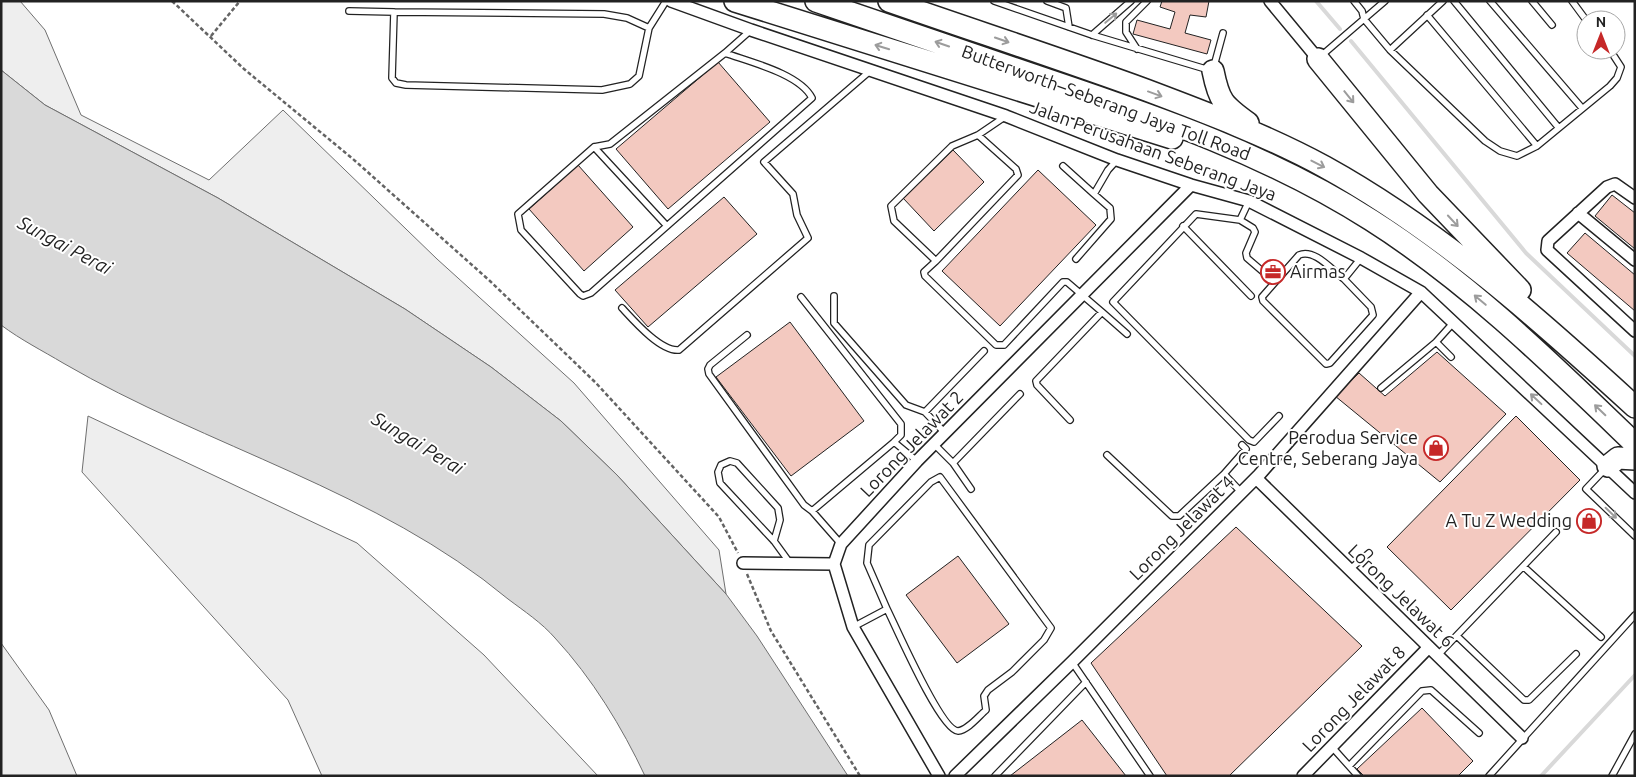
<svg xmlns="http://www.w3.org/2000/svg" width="1636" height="777" viewBox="0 0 1636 777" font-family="Ubuntu,sans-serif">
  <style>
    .green { fill: #eee; stroke: #6f6f6f }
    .water { fill: #d9d9d9; stroke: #6f6f6f }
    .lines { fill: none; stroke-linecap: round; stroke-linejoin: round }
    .stream { stroke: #d9d9d9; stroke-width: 4 }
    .building { fill: #f3c9c0; stroke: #222 }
    .service-casing { stroke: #222; stroke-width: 8 }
    .minor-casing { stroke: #222; stroke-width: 14 }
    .motorway-casing { stroke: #222; stroke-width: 24 }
    .path { stroke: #646464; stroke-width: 2.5; stroke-dasharray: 4 2.5; stroke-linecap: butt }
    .service { stroke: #fff; stroke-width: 5.5 }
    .minor { stroke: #fff; stroke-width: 11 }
    .motorway { stroke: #fff; stroke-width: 21 }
    .oneway { stroke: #9c9c9c }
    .labels { text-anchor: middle; stroke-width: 4; stroke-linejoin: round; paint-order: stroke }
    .street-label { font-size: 18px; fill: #222; stroke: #fff }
    .poi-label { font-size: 18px; fill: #222; stroke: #fff; text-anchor: end }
    .water-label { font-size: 19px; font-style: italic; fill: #222; stroke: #fff }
  </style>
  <rect width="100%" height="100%" fill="#fff"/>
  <path class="green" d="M1,1h19l25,29 36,85 128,65 74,-70 154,149 137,124 145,167 7,44 -109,-119 -56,-54 -70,-54 -86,-58 -187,-111 -173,-93 -44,-35z
    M88,416l269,127 127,112 114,121h-276l-34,-76 -206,-228z
    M1,643l48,67 28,66h-76z"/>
  <path class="water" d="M1,70l44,35 173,93 187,111 86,58 70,54 56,54 109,119 31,42 91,140h-203c-23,-49 -53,-98 -90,-138 -13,-15 -31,-27 -47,-39 -131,-109 -299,-151 -445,-236 -20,-12 -42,-23 -62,-38z"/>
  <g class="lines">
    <path class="stream" d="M1316,1l24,28
      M1351,41l175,212 109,103
      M1541,776l94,-101"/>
  </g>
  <path class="building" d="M1162,1h47l-3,16 -16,-2 -5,18 26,7 -4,14 -74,-20 4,-14 33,9 5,-17 -15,-5z
    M718,62l52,60 -102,87 -52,-60z
    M953,150l31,32 -50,49 -31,-33z
    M578,165l55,62 -49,44 -55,-62z
    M1038,170l58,55 -96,101 -58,-55z
    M1612,195l23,18v36l-40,-33z
    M724,197l33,37 -109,93 -33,-37z
    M1585,233l50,42v36l-68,-58z
    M790,322l74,99 -73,55 -75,-99z
    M1437,352l69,62 -66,68 -105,-86 24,-23 26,23z
    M1516,416l64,64 -129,130 -64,-63z
    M1236,527l126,119 -133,130h-62l-76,-113z
    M958,556l51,68 -52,39 -51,-68z
    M1422,708l51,53 -15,15h-94l-7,-7z
    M1082,720l44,56h-116z"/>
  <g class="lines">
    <defs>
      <path id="service" d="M994,1l98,34 117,35
        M1047,1l19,7 3,19
        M1385,1l-21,18 26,31 53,-49
        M1454,1l104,126
        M1490,1l92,107
        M1532,1l20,24
        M1572,1l14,19
        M349,11l45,1
        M1427,15l110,131
        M649,28l-22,-10 -23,-4 -210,-2 -2,66 4,5 10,2 196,5 28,-6 9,-8 10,-48 17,-27
        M1092,35l39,-34
        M1137,49l-11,-17v-10l21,-21
        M1390,50l95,91 15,10 17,5 20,-10 73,-60 7,-8 4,-11 -11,-17
        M725,53c25,9 75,21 87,45l-221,195 -8,3 -3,-2 -59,-64 -3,-16 76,-67 16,-3 115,-91 26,-23
        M1321,56l43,-37 -2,-8 -8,-10
        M1214,66l9,-33
        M978,135l38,34 2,6 -82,86 -42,-40 -3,-15 61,-60 26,-11 28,-19
        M594,147l73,79
        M1063,166l31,28
        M1249,201l-9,19 -44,-6 -83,88 136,138 5,2 25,-26
        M1240,220l13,8 2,4 -9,21 1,5 28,24
        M1183,226l68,70
        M1076,259l35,-40 -1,-11 -16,-14 14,-24 9,-10
        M936,261l-12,11 1,4 71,69h8l59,-63h4l35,30 -66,69 1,4 33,35
        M1344,279c-12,-9 -30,-31 -45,-24l-37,42 1,4 63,63 4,-1 43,-48 -2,-8 -27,-28 17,-21
        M834,296v27l72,82 19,7 21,22
        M801,297l100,127v11l-7,7
        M622,308c12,13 39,44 57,42l129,-112 -11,-23 -4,-21 -29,-32 106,-91
        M1102,312l25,22
        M747,335l-37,30 -2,4 1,5 95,131 8,6 82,-69 23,19
        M1436,342l15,15
        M1381,388l55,-46 18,-20
        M925,412l59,-61
        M935,445l18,18 67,-69
        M1107,455l65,61h7l45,-42
        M953,463l18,26
        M1605,469l-19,20 49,47
        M1241,492l-17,-18 22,-25 -4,-4
        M812,511l29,33
        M774,541l6,-21 -2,-12 -41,-45 -7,-2 -9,4 -3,7 2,11 54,58 16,22
        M1524,567l77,70
        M1349,570l20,-17
        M853,627l34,-18c9,18 54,122 71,122 10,-1 21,-15 28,-21l-2,-14 4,-6 24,-18 32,-32 7,-12 -111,-151 -9,5 -62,63 -2,18 20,46
        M1458,637l66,63h5l47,-46
        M1437,656l119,-124
        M1072,662l78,114
        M1332,747l26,29
        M1349,766l73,-75 9,-1 48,43
        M995,776l91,-94
        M1489,776l146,-161
        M1612,776l23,-42"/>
      <path id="minor" d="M671,1l80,29 255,86 111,44 74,25 58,16 112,57 60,34 214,201
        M1270,1l48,58
        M1635,198l-20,-14 -8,3 -59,54 -1,9 88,81
        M1578,213l57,47
        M1256,478l266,260
        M743,563l91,1
        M939,776l-86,-149 -19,-63 7,-20 76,-83 274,-276
        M955,776l117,-114 187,-187 162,-183
        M1303,776l126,-129"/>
      <path id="motorway" d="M735,1l437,137
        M816,1c76,26 153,52 229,78 113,38 226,77 326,141 98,62 181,144 264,224
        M889,1c86,30 172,58 257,89 61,23 122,46 179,77 114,63 214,152 310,240
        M1318,59l110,135 92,96
        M1213,71c6,30 10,34 35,52
        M1608,466l10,-8 17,1"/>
    </defs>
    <use href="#service" class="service-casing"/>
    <use href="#minor" class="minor-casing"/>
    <use href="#motorway" class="motorway-casing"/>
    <path class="path" d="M172,1l72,68 109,90 137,122 106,102 123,134 19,36
      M211,36l29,-35
      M747,574l24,57 89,145"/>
    <use href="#service" class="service"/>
    <use href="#minor" class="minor"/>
    <use href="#motorway" class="motorway"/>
  </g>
  <defs><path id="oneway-shaft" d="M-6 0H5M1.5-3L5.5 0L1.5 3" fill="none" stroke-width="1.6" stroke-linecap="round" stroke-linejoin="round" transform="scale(1.25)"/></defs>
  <g class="oneway">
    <use href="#oneway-shaft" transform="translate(1111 18) rotate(-40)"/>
    <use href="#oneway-shaft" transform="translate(1002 40) rotate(19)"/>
    <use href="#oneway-shaft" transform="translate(942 44) rotate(-161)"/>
    <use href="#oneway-shaft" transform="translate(882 47) rotate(-163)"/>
    <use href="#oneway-shaft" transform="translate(1155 94) rotate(20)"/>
    <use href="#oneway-shaft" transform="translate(1349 97) rotate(51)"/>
    <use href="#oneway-shaft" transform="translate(1318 164) rotate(27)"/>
    <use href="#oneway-shaft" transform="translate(1453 221) rotate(47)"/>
    <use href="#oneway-shaft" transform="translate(1480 300) rotate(-140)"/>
    <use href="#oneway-shaft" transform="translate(1536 399) rotate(-137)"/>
    <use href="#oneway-shaft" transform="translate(1600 410) rotate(-136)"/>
    <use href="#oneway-shaft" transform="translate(1611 513) rotate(44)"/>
  </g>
  <defs>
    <symbol id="office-ring" viewBox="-11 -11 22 22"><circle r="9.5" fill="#fff" stroke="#c62828" stroke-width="1.5"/><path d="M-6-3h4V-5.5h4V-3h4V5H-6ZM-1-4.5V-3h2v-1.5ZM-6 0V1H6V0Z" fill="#c62828"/></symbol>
    <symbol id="shop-ring" viewBox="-11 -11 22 22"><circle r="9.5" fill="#fff" stroke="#c62828" stroke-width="1.5"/><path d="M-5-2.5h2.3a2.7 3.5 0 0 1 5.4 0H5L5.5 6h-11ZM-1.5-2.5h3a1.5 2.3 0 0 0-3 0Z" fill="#c62828"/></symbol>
  </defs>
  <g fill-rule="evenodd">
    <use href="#office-ring" x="1259" y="258" width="28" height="28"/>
    <use href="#shop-ring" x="1422" y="434" width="28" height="28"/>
    <use href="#shop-ring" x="1575" y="507" width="28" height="28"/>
  </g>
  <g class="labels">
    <g class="street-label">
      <text transform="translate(1106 103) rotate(20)" y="6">Butterworth–Seberang Jaya Toll Road</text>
      <text transform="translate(1153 151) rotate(20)" y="6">Jalan Perusahaan Seberang Jaya</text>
      <text transform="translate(912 444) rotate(-46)" y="6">Lorong Jelawat 2</text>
      <text transform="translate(1182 528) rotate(-45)" y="6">Lorong Jelawat 4</text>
      <text transform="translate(1401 596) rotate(44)" y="6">Lorong Jelawat 6</text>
      <text transform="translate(1354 699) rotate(-46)" y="6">Lorong Jelawat 8</text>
    </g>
    <g class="poi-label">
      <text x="1290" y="278" text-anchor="start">Airmas</text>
      <text x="1418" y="444">Perodua Service<tspan x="1418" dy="21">Centre, Seberang Jaya</tspan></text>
      <text x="1572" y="527">A Tu Z Wedding</text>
    </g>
    <g class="water-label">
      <text transform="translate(65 245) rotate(28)" y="7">Sungai Perai</text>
      <text transform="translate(418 443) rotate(31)" y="7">Sungai Perai</text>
    </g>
  </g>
  <rect width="1636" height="777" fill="none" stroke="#222222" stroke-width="5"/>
  <g transform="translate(1601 35)"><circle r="24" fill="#ffffff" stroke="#a7a7a7"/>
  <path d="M0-4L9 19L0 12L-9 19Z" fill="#c62828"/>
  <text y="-8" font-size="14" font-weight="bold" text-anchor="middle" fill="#222222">N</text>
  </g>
</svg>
